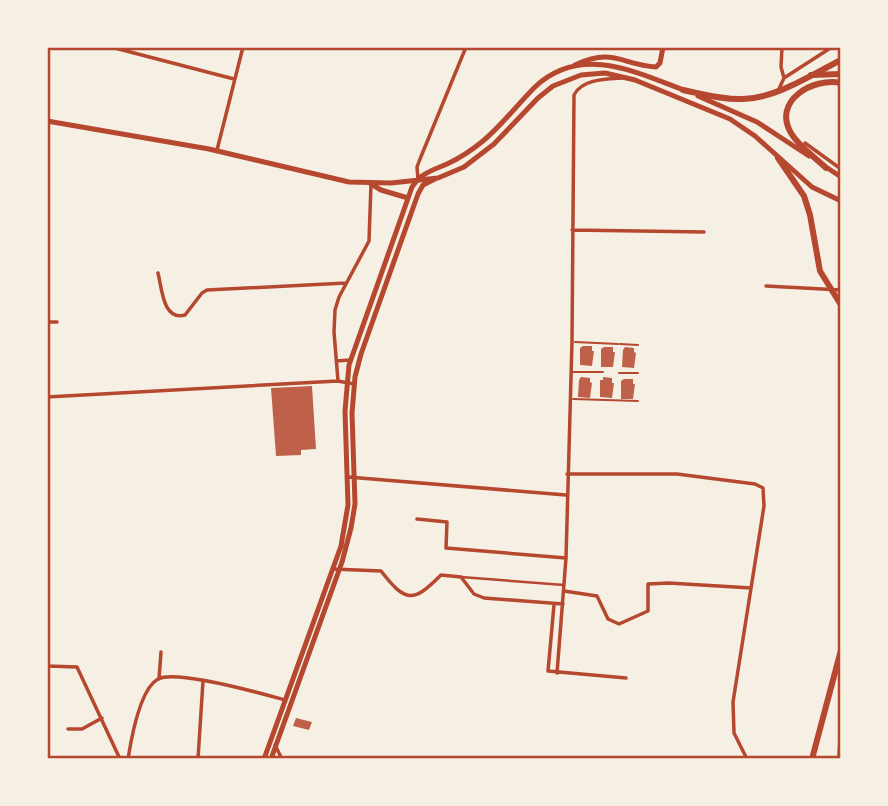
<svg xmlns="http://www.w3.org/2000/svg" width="888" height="806" viewBox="0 0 888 806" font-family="Quicksand,sans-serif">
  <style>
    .building { fill: #bf614a }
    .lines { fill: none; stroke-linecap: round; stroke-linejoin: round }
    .service { stroke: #b5482f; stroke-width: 2 }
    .pedestrian { stroke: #b5482f; stroke-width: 2.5 }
    .minor { stroke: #b5482f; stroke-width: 3.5 }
    .tertiary { stroke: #b5482f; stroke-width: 5 }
    .secondary { stroke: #b5482f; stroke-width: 5 }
    .primary { stroke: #b5482f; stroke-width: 6 }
    .trunk { stroke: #b5482f; stroke-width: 6 }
    .neatline { fill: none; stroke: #b5482f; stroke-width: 2.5 }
  </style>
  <rect width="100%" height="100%" fill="#f6efe4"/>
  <path class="building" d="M583,346h9v5h2l-2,15 -12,-1v-17z
    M604,347h9v5h2l-2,15h-12v-18z
    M625,347l9,1v4l2,1 -2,15 -12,-1 1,-17z
    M581,377l9,1v4l2,1 -2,15 -12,-1 1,-17z
    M603,377l9,1v5h2l-2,15 -12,-1v-17h3z
    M624,379h9v5h2l-2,15h-12v-18z
    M312,386l4,63 -15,1v5l-25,1 -5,-68z
    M296,718l16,4 -3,8 -16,-4z"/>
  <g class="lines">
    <path class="service" d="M575,342l43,2
      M620,344l18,1
      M572,372h31
      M619,373h19
      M573,399l65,2"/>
    <path class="pedestrian" d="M461,577l103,8"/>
    <path class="minor" d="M111,47l123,32
      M782,47l-1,20 3,11
      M778,91l6,-13 48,-31
      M805,143l36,26
      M217,150l26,-103
      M418,179l-1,-12 3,-8 46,-112
      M572,230l132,2
      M158,273c4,16 5,48 27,42l17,-22 5,-3 139,-7
      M766,286l75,4
      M47,322h10
      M336,361l14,-1
      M338,381l-4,-49 1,-22 4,-13 30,-56 2,-57
      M47,397l291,-16 16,3
      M567,474h110l78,10 8,4 1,18 -31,196 1,31 13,26
      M348,477l218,18
      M417,519l30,3 -1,26 120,10
      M333,569l48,2c25,32 32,32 60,4l20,2 13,17 10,4 79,6
      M564,591l33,5 11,23 11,5 29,-13v-27l21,-1 82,5
      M554,605l-6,66 78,7
      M47,666l30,1 43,92
      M557,673l9,-115 6,-216 2,-247c8,-16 32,-16 48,-17
      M159,679l2,-27
      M68,729h14l20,-11
      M275,745l7,14
      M128,759c3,-19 12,-70 30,-80 19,-10 105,15 127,21
      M198,759l5,-78"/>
    <path class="tertiary" d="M575,65c38,-18 47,0 81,2l4,-4 3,-16
      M371,184l10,6 27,8
      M264,759l77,-213 7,-41 -3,-94 4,-46 63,-178 6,-8
      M271,759l71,-197 9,-34 4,-24 -3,-91 3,-36 6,-23 57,-160 5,-9 12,-6"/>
    <path class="secondary" d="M698,96l59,26 52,34
      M47,121l162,28 140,33 42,1 47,-5 26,-11 30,-23 44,-46 15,-12 28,-11 24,-2 30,7 95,39 25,17 57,51 29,14
      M823,165l18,12
      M418,179c9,-8 18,-10 29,-15 13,-6 25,-14 36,-23 19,-16 34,-36 52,-54 46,-43 101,-15 151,4"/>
    <path class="primary" d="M683,90c20,4 40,10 60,9 34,-1 68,-24 98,-39"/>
    <path class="trunk" d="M811,75l30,-1
      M778,158l26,38 6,19 10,56 21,34
      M826,168c-11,-11 -27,-21 -35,-35 -19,-32 22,-56 50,-50
      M812,759l29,-109
      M840,759l1,-16"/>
  </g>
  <rect width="888" height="806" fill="none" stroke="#f6efe4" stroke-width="98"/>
  <rect x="49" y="49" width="790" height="708" class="neatline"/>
</svg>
